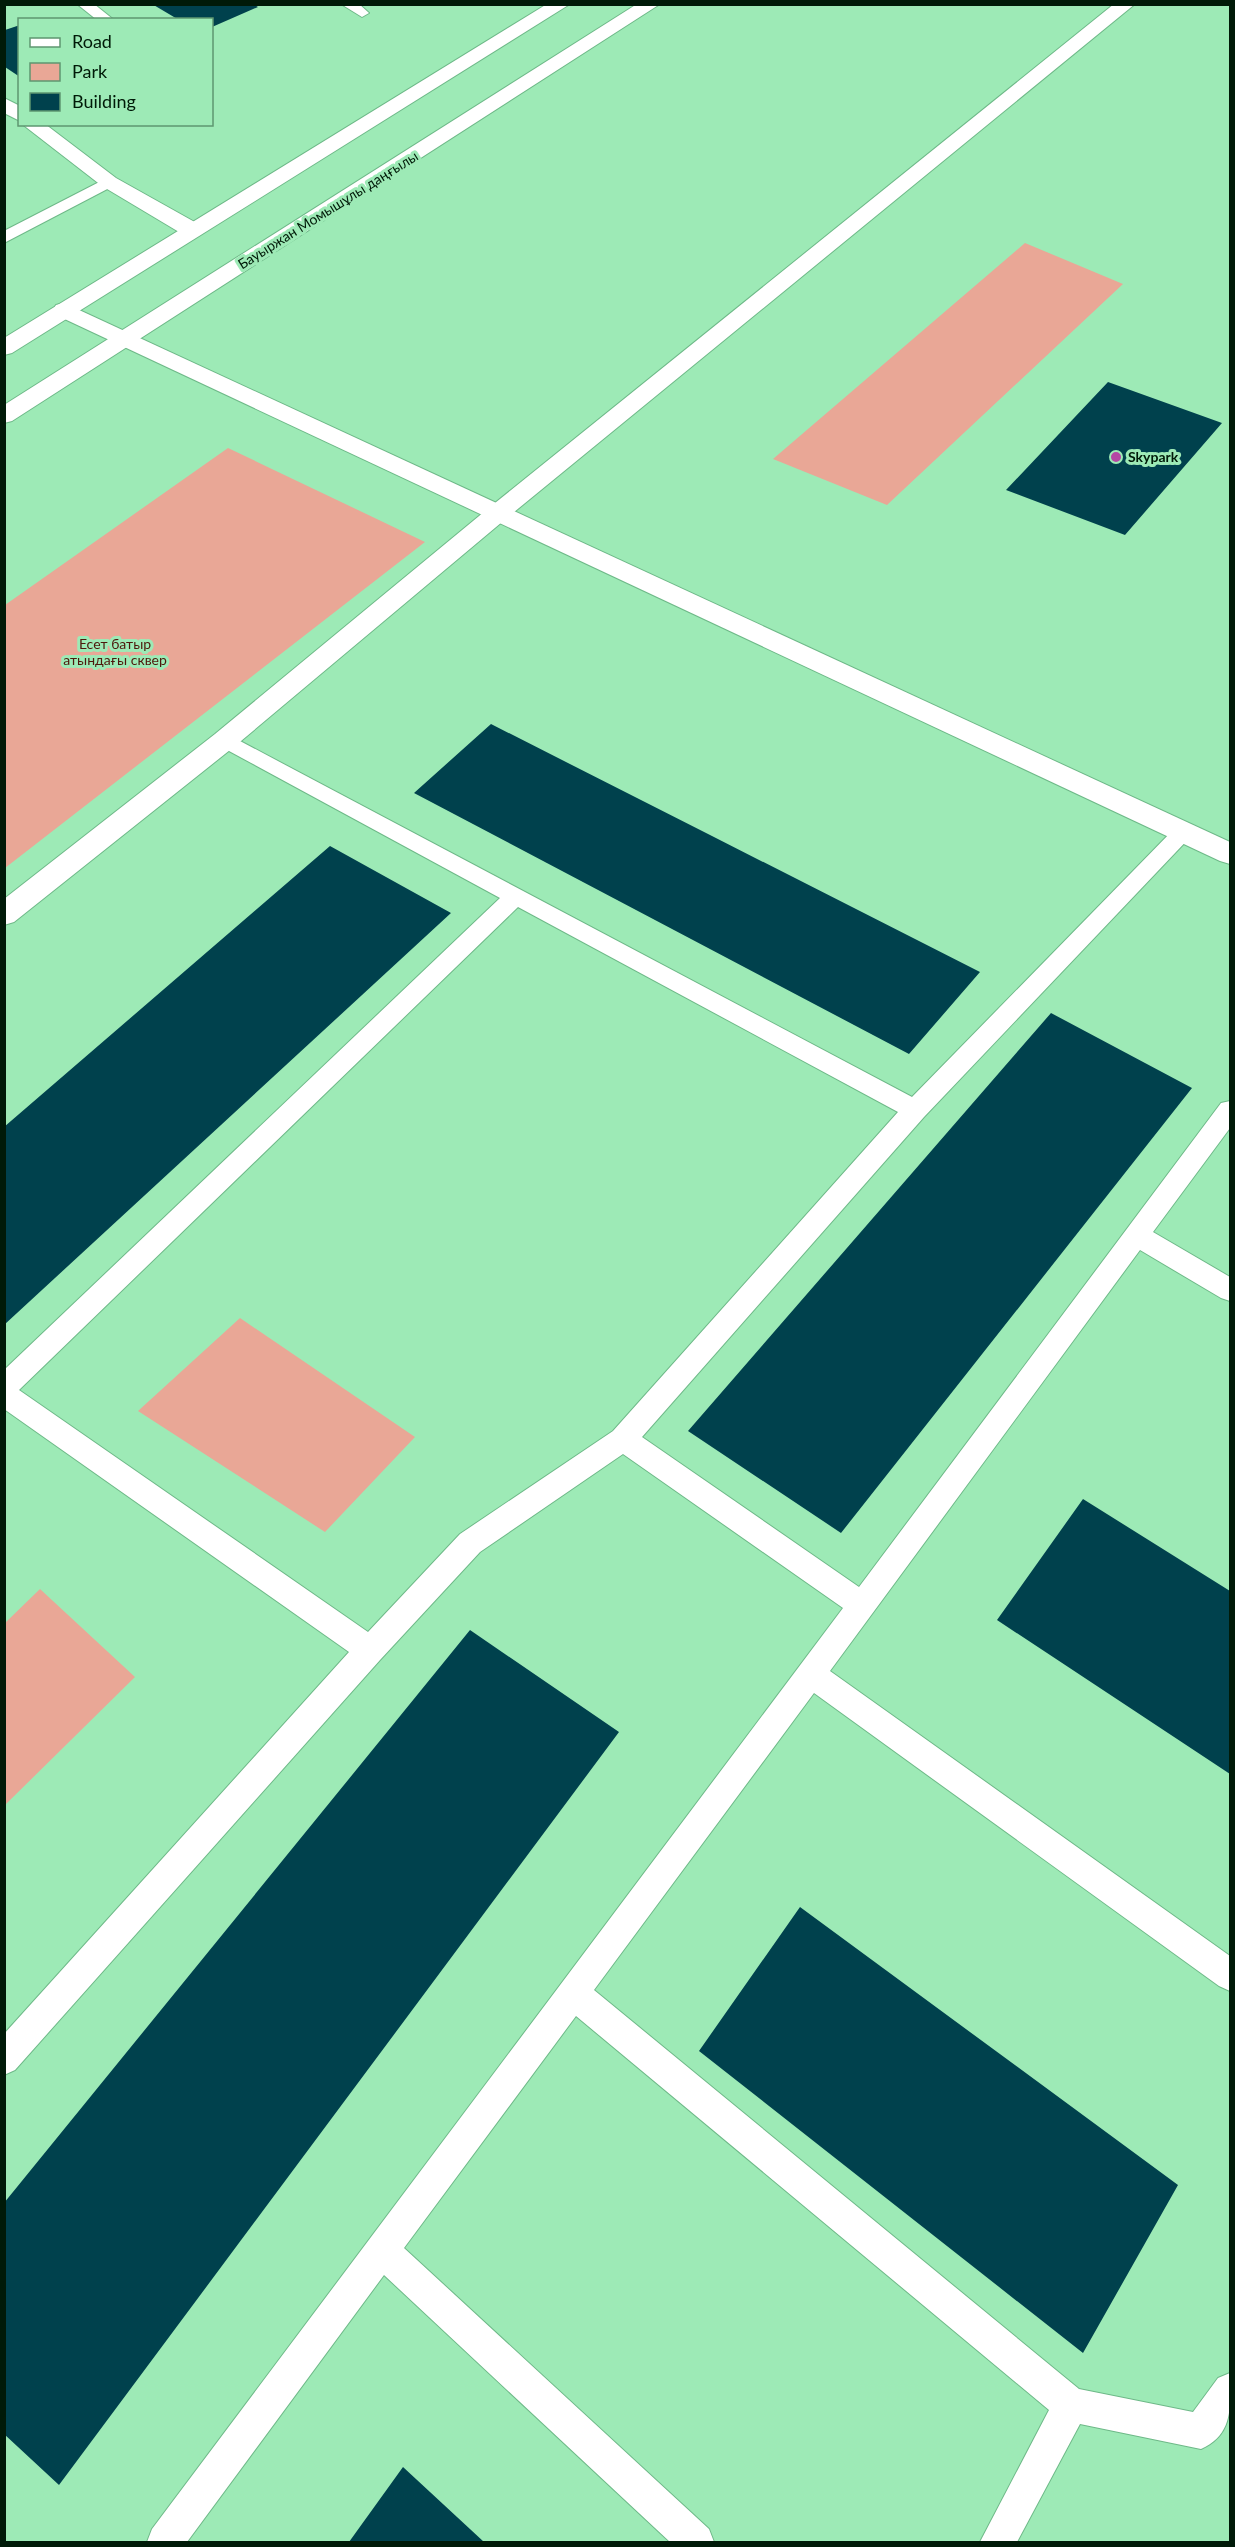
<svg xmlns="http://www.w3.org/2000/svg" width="1235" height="2547" viewBox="0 0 1235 2547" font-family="Lato,sans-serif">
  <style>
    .green { fill: #e9a796 }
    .building { fill: #00414d }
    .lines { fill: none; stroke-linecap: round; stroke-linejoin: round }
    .service-casing { stroke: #6eb988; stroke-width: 2 }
    .minor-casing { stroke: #6eb988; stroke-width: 2 }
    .tertiary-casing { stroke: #6eb988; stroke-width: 2 }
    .primary-casing { stroke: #6eb988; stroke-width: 2 }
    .service { fill: #fff; fill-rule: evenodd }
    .minor { fill: #fff; fill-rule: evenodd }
    .tertiary { fill: #fff; fill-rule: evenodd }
    .primary { fill: #fff; fill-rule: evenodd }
    .poi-dot { fill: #b546a4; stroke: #9deab6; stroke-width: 2 }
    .labels { text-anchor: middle; stroke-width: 6; stroke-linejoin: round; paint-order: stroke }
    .far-street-label { font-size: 14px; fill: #001a08; stroke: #9deab6 }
    .far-poi-label { font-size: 14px; font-weight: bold; fill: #001a08; stroke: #9deab6; text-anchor: start }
    .far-park-label { font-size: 14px; fill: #4e180c; stroke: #9deab6 }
  </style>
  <rect width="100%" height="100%" fill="#9deab6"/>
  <path class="green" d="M1025,243l98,41 -236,221 -114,-46z
    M228,448l197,94 -420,326v-263z
    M240,1318l175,119 -90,95 -187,-121z
    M40,1589l95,88 -130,128v-182z"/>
  <path class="building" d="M152,4h101l5,3 -46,20v-7h-33z
    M20,25v52l-15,-10v-37z
    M1108,382l114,41 -97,112 -119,-45z
    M491,724l221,112 268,136 -71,82 -495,-261z
    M330,846l121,67 -447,412v-198z
    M1051,1013l141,75 -351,445 -153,-102z
    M1083,1499l147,92v183l-233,-154z
    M470,1630l149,102 -560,753 -55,-51v-231z
    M800,1907l378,278 -95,168 -384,-302z
    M403,2467l81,75h-135z"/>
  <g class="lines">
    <defs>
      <path id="service" d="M77,4h17l20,16h-17z
        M341,4h18l10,9 -7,4z
        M109,177l6,2 2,3 -2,3 -111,58v-12z
        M225,733l687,364 264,-270 8,-3 8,3 3,5 -271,285 -282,320 217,150 362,-484 9,-2v27l-77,104 77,45v24l-9,-3 -81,-48 -310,421 400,285v35l-11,-5 -405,-293 -220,297 485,399 114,23 25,-34 12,-5c0,31 5,61 -29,76l-121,-25 -63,118h-37l69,-132 -473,-394 -172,232 305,281 5,13h-44l-286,-267 -197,267h-40l5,-13 691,-921 -220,-154 -143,98 -100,108 -365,410 -11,5v-41l345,-382 -345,-243v-39l496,-472 -282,-153 -3,-5 3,-5zM518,907l380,205 -285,319 -153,103 -92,98 -349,-242z"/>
      <path id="minor" d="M1114,4h21l-627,513 -273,229 -221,176 -10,3v-26l211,-165 275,-227z
        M4,98l16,8v15l-16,-8z
        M22,124h23l71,54 84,47 3,5 -3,5 -8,1 -8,-1 -82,-49z"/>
      <path id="tertiary" d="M64,303l1166,539v22l-10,-3 -1164,-546 -3,-5 3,-5z"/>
      <path id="primary" d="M547,4h23l-558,349 -8,2v-17z
        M637,4h23l-648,417 -8,2v-18z"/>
    </defs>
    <use href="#service" class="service-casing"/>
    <use href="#minor" class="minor-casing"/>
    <use href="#tertiary" class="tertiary-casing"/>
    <use href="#primary" class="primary-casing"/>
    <use href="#service" class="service"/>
    <use href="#minor" class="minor"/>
    <use href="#tertiary" class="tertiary"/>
    <use href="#primary" class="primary"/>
  </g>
  <circle class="poi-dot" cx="1116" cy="457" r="6"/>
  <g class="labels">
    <g class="far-street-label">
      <text transform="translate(328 210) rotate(-32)" y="5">Бауыржан Момышұлы даңғылы</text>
    </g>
    <g class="far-poi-label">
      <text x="1128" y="462">Skypark</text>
    </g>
    <g class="far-park-label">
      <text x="115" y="649">Есет батыр<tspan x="115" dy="16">атындағы сквер</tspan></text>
    </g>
  </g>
  <rect width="1235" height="2547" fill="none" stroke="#001a08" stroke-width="12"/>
  <rect x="18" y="18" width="195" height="108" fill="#9deab6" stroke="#5e9770" stroke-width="1.5"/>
  <rect x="30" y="38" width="30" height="9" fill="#ffffff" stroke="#5e9770" stroke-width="1.5"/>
  <text x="72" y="48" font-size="18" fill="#001a08">Road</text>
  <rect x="30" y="63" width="30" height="18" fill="#e9a796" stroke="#5e9770" stroke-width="1.5"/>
  <text x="72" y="78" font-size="18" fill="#001a08">Park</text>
  <rect x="30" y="93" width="30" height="18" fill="#00414d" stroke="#5e9770" stroke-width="1.5"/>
  <text x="72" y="108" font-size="18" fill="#001a08">Building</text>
</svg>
